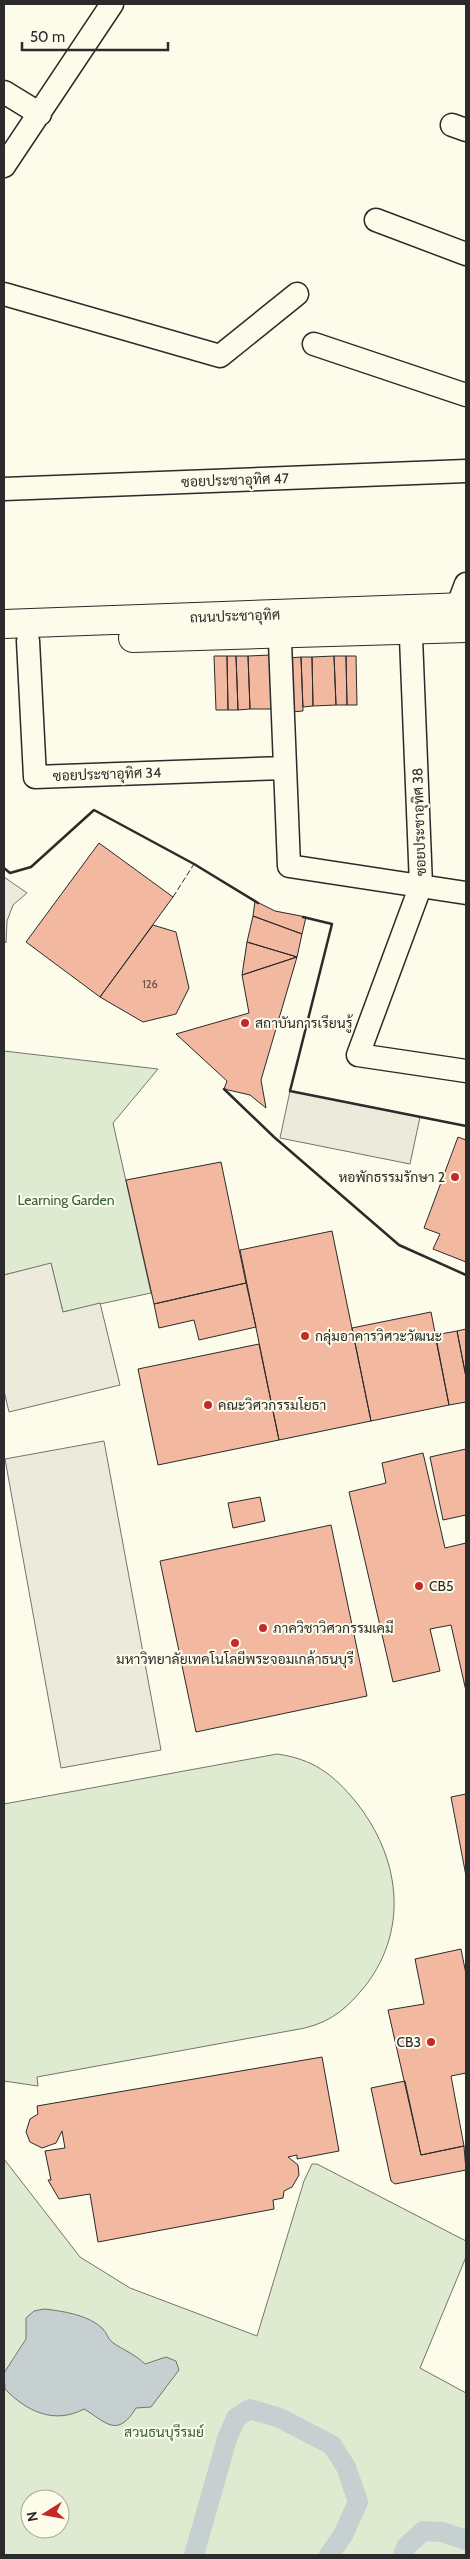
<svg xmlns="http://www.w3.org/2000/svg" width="470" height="2559" viewBox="0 0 470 2559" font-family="Cabin,Sarabun,sans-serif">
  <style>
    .green { fill: #deebd1; stroke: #74746e; fill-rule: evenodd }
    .parking { fill: #eceadb; stroke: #74746e }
    .water { fill: #c7d0d0; stroke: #74746e }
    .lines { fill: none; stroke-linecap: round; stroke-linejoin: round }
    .canal { stroke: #c7d0d0; stroke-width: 20 }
    .building { fill: #f2b8a0; stroke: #2b2b2b }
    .minor-casing { stroke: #2b2b2b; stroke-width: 25 }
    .major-casing { stroke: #2b2b2b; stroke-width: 30 }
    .minor { stroke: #fdfbea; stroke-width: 22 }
    .major { stroke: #fdfbea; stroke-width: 28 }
    .fence { stroke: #2b2b2b; stroke-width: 1; stroke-dasharray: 6 2.5; stroke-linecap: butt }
    .wall { stroke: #2b2b2b; stroke-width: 2.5 }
    .poi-dot { fill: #c62828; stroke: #fdfbea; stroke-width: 2 }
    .labels { text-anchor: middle; stroke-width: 4; stroke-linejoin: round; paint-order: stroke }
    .number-label { font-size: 11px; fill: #5d4e48 }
    .street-label { font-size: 14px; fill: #2b2b2b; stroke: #fdfbea }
    .poi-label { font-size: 14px; fill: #2b2b2b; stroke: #fdfbea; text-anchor: start }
    .park-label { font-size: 14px; fill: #34623c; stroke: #fdfbea }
  </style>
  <rect width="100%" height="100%" fill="#fdfbea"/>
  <path class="green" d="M4,1051l154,18 -45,54 38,170 -88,19 -12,-48 -47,11z
    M277,1754c36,5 56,20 79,48 43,54 54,125 10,183 -18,22 -33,36 -61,43l-268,49 1,9 -34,-5v-277z
    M4,2159l76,98 50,31 127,48 47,-155 8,-17h5l149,77v16l-46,111 46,25v162h-462zM30,2499h30v30h-30z"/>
  <path class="parking" d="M4,877l23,16 -14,12 -6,16 -1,22 -2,-3z
    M290,1091l130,26 -10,47 -130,-26z
    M51,1263l12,49 37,-9 20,82 -111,27 -5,-21v-116z
    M104,1441l57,309 -100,18 -56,-309z"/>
  <path class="water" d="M44,2309c19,2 45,6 59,20 4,4 5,10 9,13 11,8 23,12 33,22l21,-7 10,4 3,9 -28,37 -15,1c-19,31 -30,14 -52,1 -30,16 -58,2 -79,-20l-1,-16 22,-34v-21l8,-7z"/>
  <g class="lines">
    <path class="canal" d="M194,2555l33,-116 9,-21 14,-9 30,9 52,27 14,22 12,35 -15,33 -14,20
      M403,2555l3,-8 17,-16 19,1 24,8"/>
  </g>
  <path class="building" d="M271,655l2,54h-23l-2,-53z
    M214,656h13l1,54h-12z
    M227,656h9l2,54h-10z
    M236,656h12l2,53 -12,1z
    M334,656l2,49 -23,1 -1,-49z
    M334,656h12l1,49h-11z
    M346,656h10l1,49h-10z
    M301,657l2,54 -12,1 -2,-54z
    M301,657h11l1,49 -10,1z
    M99,843l74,54 -73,100 -74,-55z
    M255,901l20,10 31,6 -4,17 -49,-18z
    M253,916l49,18 -5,23 -50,-15z
    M153,925l23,7 13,56 -13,26 -33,8 -43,-25z
    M247,942l50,15 -55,18z
    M297,957l-36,123 5,28 -16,-13 -26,-6 3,-8 -51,-47 73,-21 -7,-38z
    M458,1137l8,3v122l-33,-13 7,-15 -16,-6z
    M221,1162l25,121 -92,21 -28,-124z
    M332,1231l39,190 -92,19 -39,-190z
    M246,1283l10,44 -57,13 -5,-20 -35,8 -5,-24z
    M431,1312l18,93 -78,16 -19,-93z
    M466,1329v48l-9,-46z
    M457,1331l9,46v25l-17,3 -14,-70z
    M259,1344l20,96 -121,25 -20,-96z
    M466,1449v66l-23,5 -13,-63z
    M423,1453l22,95 21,-5v148l-15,-66 -21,4 10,42 -47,11 -44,-190 37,-9 -4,-20z
    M260,1497l5,24 -32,7 -5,-25z
    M331,1525l36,171 -171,36 -36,-171z
    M466,1794v82l-15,-79z
    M461,1949l5,25v99l-15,3 13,70 -43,9 -33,-145 36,-6 -9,-45z
    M322,2057l17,94 -42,8v-4l-9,2 10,8 1,10 -7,12 -8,4 -1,7 -10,2 1,9 -176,33 -8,-48 -31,5 -11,-19h3l-6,-29 20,-3 -3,-17 -6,12 -14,5 -12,-6 -4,-10 4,-13 8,-5 -1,-8z
    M405,2081l16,74 43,-9 2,24 -71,14 -4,-3 -20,-93z"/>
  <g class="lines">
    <defs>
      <path id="minor" d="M4,92l36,22
        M452,125l14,5
        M4,166l108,-162
        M376,220l90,34
        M4,294l216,62 77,-62
        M314,344l152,51
        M4,489l462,-18
        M410,613l11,272 -63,170 108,16
        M279,617l10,249 177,27
        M452,621l14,-37
        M28,641l7,136 249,-9"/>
      <path id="major" d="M4,624l462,-17
        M133,638l333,-10"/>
    </defs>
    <use href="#minor" class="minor-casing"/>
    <use href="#major" class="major-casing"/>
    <use href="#minor" class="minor"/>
    <use href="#major" class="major"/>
    <path class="fence" d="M173,897l21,-33"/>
    <path class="wall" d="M4,868l6,5 21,-6 63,-57 100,54 64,39
      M303,917l29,7 -42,167 176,35
      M224,1089l50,48 125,108 67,30"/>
  </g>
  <g class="poi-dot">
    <circle cx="245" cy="1023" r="5"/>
    <circle cx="455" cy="1177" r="5"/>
    <circle cx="305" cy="1336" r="5"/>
    <circle cx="208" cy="1405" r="5"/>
    <circle cx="419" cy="1586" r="5"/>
    <circle cx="263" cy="1628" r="5"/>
    <circle cx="235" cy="1643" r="5"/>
    <circle cx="431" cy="2042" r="5"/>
  </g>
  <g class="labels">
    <g class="number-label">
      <text x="150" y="988">126</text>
    </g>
    <g class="street-label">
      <text transform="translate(235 480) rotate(-2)" y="5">ซอยประชาอุทิศ 47</text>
      <text transform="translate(235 616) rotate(-2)" y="5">ถนนประชาอุทิศ</text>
      <text transform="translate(107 774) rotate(-2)" y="5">ซอยประชาอุทิศ 34</text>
      <text transform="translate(419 822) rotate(-92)" y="5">ซอยประชาอุทิศ 38</text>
    </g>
    <g class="poi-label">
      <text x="255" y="1028">สถาบันการเรียนรู้</text>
      <text x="445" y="1182" text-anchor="end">หอพักธรรมรักษา 2</text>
      <text x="315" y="1341">กลุ่มอาคารวิศวะวัฒนะ</text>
      <text x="218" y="1410">คณะวิศวกรรมโยธา</text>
      <text x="429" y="1591">CB5</text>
      <text x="273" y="1633">ภาควิชาวิศวกรรมเคมี</text>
      <text x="235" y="1664" text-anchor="middle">มหาวิทยาลัยเทคโนโลยีพระจอมเกล้าธนบุรี</text>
      <text x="421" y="2047" text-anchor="end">CB3</text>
    </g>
    <g class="park-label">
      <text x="66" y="1205">Learning Garden</text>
      <text x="164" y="2437">สวนธนบุรีรมย์</text>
    </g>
  </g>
  <rect width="470" height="2559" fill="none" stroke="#2b2b2b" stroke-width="10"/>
  <g transform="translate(45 2514) rotate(259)"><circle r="24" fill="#fdfbea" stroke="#a9a89e"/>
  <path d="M0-4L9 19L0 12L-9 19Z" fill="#c62828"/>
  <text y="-8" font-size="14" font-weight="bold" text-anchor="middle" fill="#2b2b2b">N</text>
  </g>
  <path d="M22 42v8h146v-8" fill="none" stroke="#2b2b2b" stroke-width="2.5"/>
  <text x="30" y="42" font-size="15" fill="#2b2b2b" stroke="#fdfbea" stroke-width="4" paint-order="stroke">50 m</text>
</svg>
